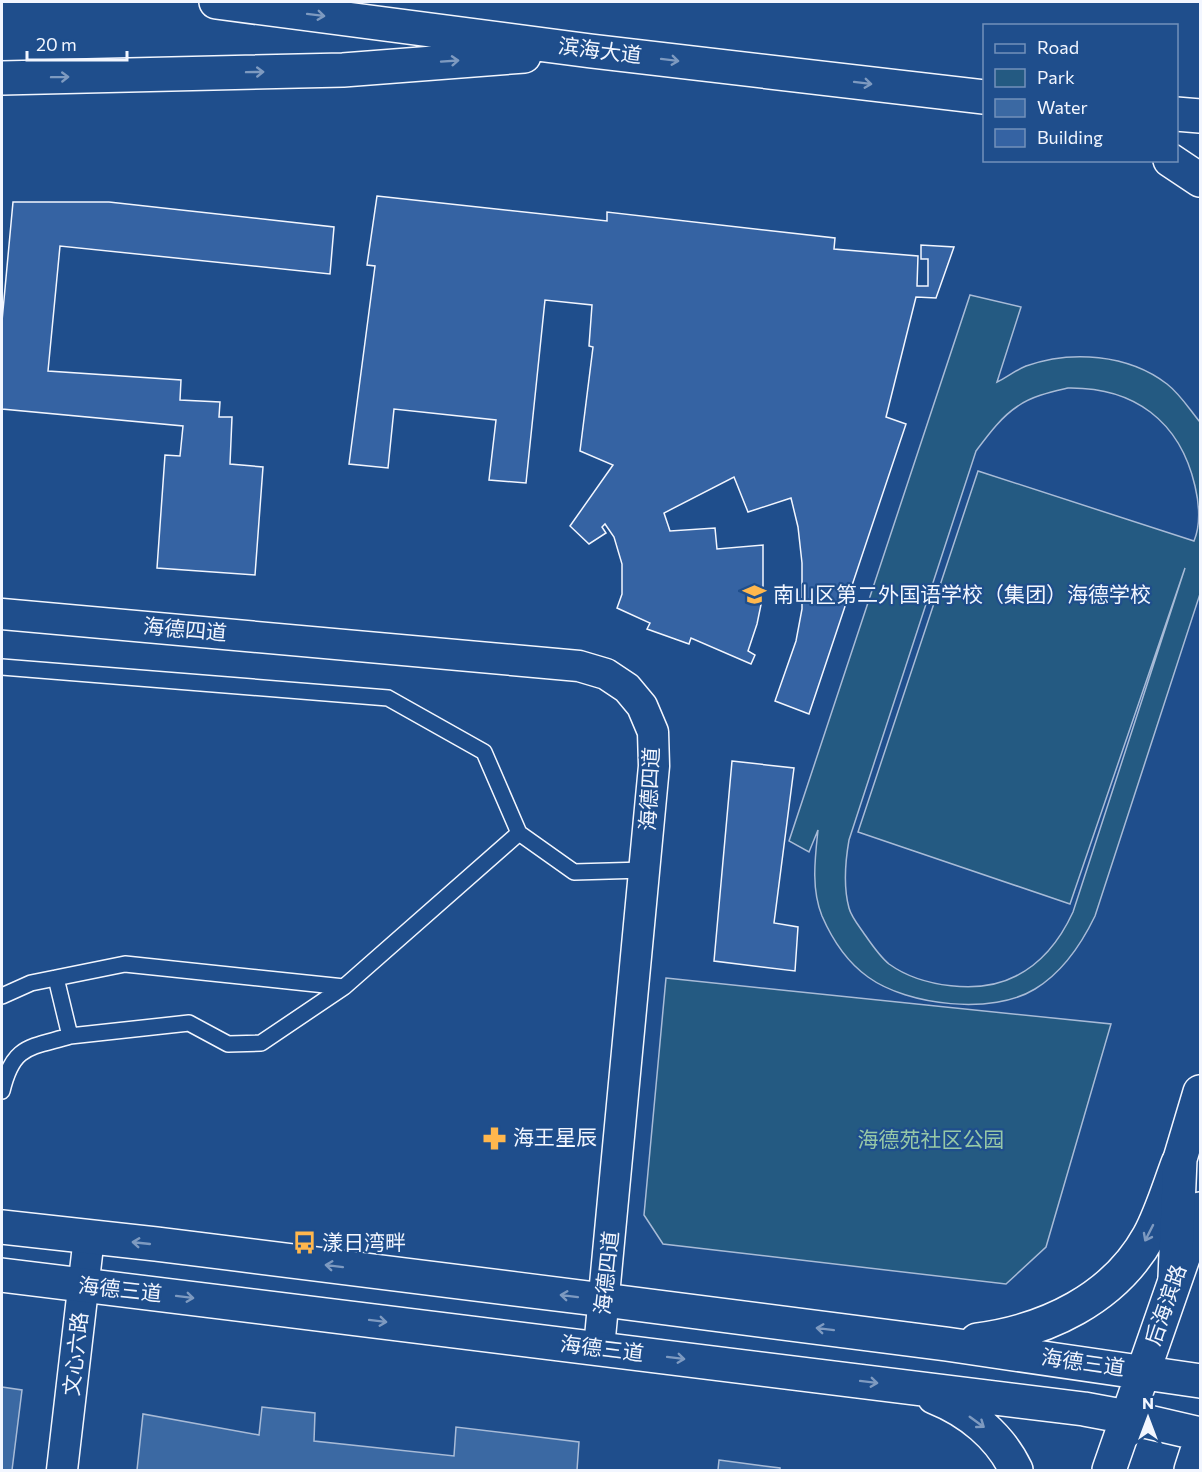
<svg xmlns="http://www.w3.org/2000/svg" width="1202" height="1472" viewBox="0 0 1202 1472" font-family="Commissioner,'Noto Sans SC',sans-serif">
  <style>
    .green { fill: #245a82; stroke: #a8bbd7; stroke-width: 1.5; fill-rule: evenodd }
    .water { fill: #3b69a3; stroke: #a8bbd7; stroke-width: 1.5 }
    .building { fill: #3563a3; stroke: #f2f6ff; stroke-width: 1.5 }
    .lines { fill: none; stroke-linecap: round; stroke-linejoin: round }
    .service-casing { stroke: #f2f6ff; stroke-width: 18 }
    .minor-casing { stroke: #f2f6ff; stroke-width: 33 }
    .secondary-casing { stroke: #f2f6ff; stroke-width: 36 }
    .primary-casing { stroke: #f2f6ff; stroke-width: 36 }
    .service { stroke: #1f4e8c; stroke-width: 15 }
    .minor { stroke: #1f4e8c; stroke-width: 30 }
    .secondary { stroke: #1f4e8c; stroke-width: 33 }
    .primary { stroke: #1f4e8c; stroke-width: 33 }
    .oneway { stroke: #7e9ac0 }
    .labels { text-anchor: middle; stroke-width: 4.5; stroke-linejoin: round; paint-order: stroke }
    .street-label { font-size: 21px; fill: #f2f6ff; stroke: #1f4e8c }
    .poi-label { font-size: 21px; fill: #f2f6ff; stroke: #1f4e8c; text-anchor: start }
    .park-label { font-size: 21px; fill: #97c8a6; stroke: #1f4e8c }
  </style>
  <rect width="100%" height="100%" fill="#1f4e8c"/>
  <path class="green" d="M970,295l51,12 -24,75c10,-5 19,-12 29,-16 45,-16 102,-12 141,18 13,10 23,26 33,38v172l-105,322c-14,29 -32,56 -60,73 -42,26 -127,17 -167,-12 -21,-15 -36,-38 -46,-61 -11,-27 -7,-58 -4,-86l-9,22 -20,-11zM1068,388c66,-1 112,33 127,98 4,17 6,38 -1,55l-216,-70 -120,361 212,72 115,-336 -112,344c-12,26 -31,51 -57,64 -36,19 -95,11 -127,-12 -10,-8 -19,-22 -26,-32 -5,-7 -12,-16 -14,-24 -6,-22 -4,-45 0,-68l127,-389c12,-16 25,-34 42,-45 14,-10 33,-14 50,-18z
    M666,978l445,46 -65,223 -40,37 -343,-40 -19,-29z"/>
  <path class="water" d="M2,1387l20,3 -10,80h-10z
    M262,1407l53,6 -1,28 140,15 2,-29 123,15 -2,28h-440l6,-56 116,21z
    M719,1460l61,8v2h-62z"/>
  <path class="building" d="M377,196l230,25v-9l228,26 -1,11 84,7 -1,30h11v-27h-7v-14l33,2 -18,51 -20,-1 -30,120 20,7 -97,290 -34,-13 21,-60 6,-32v-46l-4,-36 -7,-29 -43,14 -14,-35 -70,36 6,18 45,-3 2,21 46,-4v50l-6,29 -9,27 7,4 -4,9 -60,-26 -2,6 -42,-15 3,-6 -33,-15 5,-14v-30l-8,-27 -9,-13 -3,3 4,6 -17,11 -19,-18 43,-61 -33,-14 13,-104 -4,-1 3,-41 -47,-5 -19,183 -37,-3 7,-60 -102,-11 -6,59 -39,-4 26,-198 -8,-1z
    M13,202h96l225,25 -4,47 -270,-28 -12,125 133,9 -1,20 40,2 -1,15h13l-2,47 33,3 -8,108 -98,-7 8,-113 15,1 3,-30 -181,-17v-88z
    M732,761l62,7 -20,155 24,4 -3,44 -81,-10z"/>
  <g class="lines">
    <defs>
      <path id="service" d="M2,667l386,31 96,54 35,81
        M56,978l14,58 119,-13 39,21 33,-1 83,-56
        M2,996l29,-13 94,-19 219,23 175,-154 55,39 70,-2
        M2,1091c11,-46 27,-43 68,-55"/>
      <path id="minor" d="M2,614l577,52 27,8 21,14 15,18 11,26 1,34 -55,582
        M62,1470l27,-233"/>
      <path id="secondary" d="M2,1227l154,17 448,56 342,44 254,37
        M2,1275l1082,134 43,8 73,17
        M977,1340c69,-9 137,-41 172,-104 12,-22 20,-49 29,-73
        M934,1397c35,14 66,39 82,73
        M1109,1470l91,-261
        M1191,1470l9,-28"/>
      <path id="primary" d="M216,2l375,49 393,46
        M2,78l341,-8 181,-14
        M1176,114l24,2
        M1170,160l30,20
        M1175,1278l5,-119 20,-67"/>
    </defs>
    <use href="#service" class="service-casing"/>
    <use href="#minor" class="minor-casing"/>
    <use href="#secondary" class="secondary-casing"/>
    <use href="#primary" class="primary-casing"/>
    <use href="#service" class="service"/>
    <use href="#minor" class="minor"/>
    <use href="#secondary" class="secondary"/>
    <use href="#primary" class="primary"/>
  </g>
  <defs><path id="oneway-shaft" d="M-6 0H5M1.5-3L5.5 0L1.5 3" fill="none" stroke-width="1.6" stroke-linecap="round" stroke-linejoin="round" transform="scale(1.5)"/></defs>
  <g class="oneway">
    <use href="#oneway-shaft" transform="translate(316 15) rotate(7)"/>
    <use href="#oneway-shaft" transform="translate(670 60) rotate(7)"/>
    <use href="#oneway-shaft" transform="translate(450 61) rotate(-4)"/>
    <use href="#oneway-shaft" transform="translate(255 72) rotate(-1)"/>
    <use href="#oneway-shaft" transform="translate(60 77) rotate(-1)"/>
    <use href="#oneway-shaft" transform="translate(863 83) rotate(7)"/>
    <use href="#oneway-shaft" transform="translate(1149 1233) rotate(117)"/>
    <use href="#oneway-shaft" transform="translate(141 1243) rotate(-174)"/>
    <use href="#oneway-shaft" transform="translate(334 1266) rotate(-173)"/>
    <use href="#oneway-shaft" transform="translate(569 1296) rotate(-173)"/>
    <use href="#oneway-shaft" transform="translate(185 1297) rotate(7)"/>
    <use href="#oneway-shaft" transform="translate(378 1321) rotate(7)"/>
    <use href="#oneway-shaft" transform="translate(825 1329) rotate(-173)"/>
    <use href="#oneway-shaft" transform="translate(676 1358) rotate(7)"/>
    <use href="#oneway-shaft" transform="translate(869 1382) rotate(7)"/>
    <use href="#oneway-shaft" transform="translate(977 1422) rotate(36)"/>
  </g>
  <defs>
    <symbol id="school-bare" viewBox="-9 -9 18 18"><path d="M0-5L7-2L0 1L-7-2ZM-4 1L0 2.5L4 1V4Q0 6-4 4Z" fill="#ffb74d" stroke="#1f4e8c" stroke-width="2.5" paint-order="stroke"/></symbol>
    <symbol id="pharmacy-bare" viewBox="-9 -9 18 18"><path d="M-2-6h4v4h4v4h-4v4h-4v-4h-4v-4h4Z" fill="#ffb74d" stroke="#1f4e8c" stroke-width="2.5" paint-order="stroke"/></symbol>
    <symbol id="bus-bare" viewBox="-9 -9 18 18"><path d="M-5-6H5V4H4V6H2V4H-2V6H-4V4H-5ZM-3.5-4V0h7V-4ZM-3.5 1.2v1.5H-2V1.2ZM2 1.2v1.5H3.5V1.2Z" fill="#ffb74d" stroke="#1f4e8c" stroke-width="2.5" paint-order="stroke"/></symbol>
  </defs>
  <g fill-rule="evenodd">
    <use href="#school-bare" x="738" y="578" width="33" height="33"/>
    <use href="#pharmacy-bare" x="478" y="1122" width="33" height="33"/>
    <use href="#bus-bare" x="288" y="1226" width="33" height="33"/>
  </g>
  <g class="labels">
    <g class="street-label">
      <text transform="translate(600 51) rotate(7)" y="7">滨海大道</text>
      <text transform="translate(185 630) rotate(5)" y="7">海德四道</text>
      <text transform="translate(650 789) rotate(-87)" y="7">海德四道</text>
      <text transform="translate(607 1273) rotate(-84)" y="7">海德四道</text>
      <text transform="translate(120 1290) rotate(6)" y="7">海德三道</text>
      <text transform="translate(1166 1305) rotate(-71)" y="7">后海滨路</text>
      <text transform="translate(602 1349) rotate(7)" y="7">海德三道</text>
      <text transform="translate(76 1354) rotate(-84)" y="7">文心六路</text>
      <text transform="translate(1083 1363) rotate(8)" y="7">海德三道</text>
    </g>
    <g class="poi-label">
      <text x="773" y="602">南山区第二外国语学校（集团）海德学校</text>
      <text x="513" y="1145">海王星辰</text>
      <text x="322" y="1250">漾日湾畔</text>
    </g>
    <g class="park-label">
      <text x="931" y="1147">海德苑社区公园</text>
    </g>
  </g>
  <rect width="1202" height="1472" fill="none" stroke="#f2f6ff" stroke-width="6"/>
  <rect x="983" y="24" width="195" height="138" fill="#1f4e8c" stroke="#7391ba" stroke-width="1.5"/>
  <rect x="995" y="44" width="30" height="9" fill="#1f4e8c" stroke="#7391ba" stroke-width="1.5"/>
  <text x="1037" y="54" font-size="18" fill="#f2f6ff">Road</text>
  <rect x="995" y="69" width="30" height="18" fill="#245a82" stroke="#7391ba" stroke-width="1.5"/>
  <text x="1037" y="84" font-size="18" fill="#f2f6ff">Park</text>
  <rect x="995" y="99" width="30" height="18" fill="#3b69a3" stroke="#7391ba" stroke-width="1.5"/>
  <text x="1037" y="114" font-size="18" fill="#f2f6ff">Water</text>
  <rect x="995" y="129" width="30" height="18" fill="#3563a3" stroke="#7391ba" stroke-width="1.5"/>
  <text x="1037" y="144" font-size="18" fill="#f2f6ff">Building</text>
  <g transform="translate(1148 1418)" stroke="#1f4e8c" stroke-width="4.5" paint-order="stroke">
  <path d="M0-4.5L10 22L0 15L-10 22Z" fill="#f2f6ff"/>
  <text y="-9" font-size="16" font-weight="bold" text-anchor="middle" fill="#f2f6ff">N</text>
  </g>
  <path d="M27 51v9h100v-9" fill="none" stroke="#f2f6ff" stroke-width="3"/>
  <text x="36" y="51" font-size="18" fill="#f2f6ff" stroke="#1f4e8c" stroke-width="4.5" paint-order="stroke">20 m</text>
</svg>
